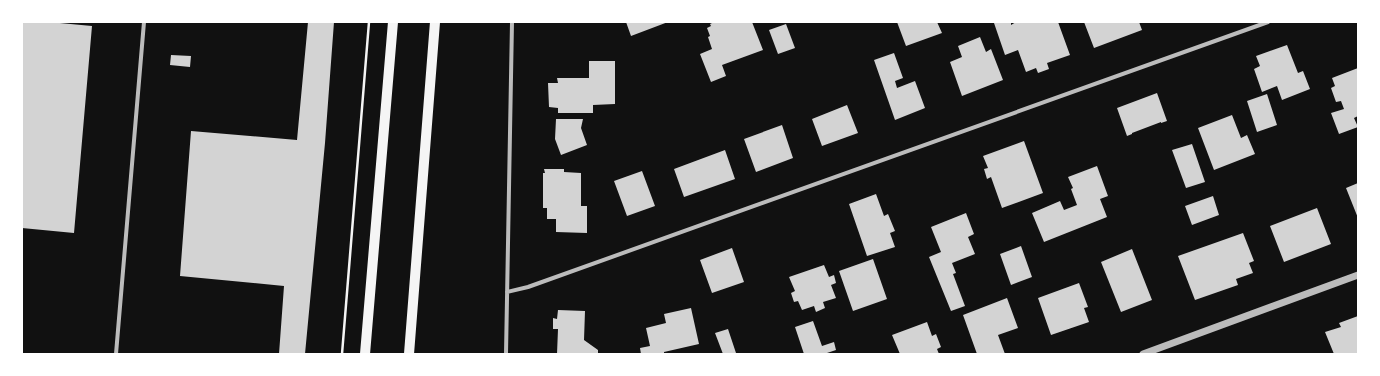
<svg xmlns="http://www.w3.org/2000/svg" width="1380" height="376" viewBox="0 0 1380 376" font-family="Quicksand,sans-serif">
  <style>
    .building { fill: #d3d3d3 }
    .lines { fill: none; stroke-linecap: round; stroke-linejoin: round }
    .path { stroke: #f5f5f5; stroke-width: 2.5 }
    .minor { stroke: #bcbcbc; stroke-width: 4 }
    .tertiary { stroke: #bcbcbc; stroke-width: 7 }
    .primary { stroke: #f5f5f5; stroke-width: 10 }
  </style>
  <rect width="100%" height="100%" fill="#111"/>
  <path class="building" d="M22,22h27l43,4 -18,207 -52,-5z
    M308,22h26l-9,121 -20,211h-26l5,-68 -104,-10 11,-145 106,9z
    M626,22h42l-37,14z
    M714,22h38l11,28 -41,15 4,11 -15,6 -11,-28 12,-5 -4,-12 2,-1 -3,-8 4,-2 -1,-2z
    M897,22h40l5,11 -36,13z
    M997,22h14v3l5,-3h42l12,33 -23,8 2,6 -11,4 -2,-5 -10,4 -8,-22 -13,5 -11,-32z
    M1084,22h55l3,8 -48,18z
    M786,24l9,24 -17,6 -9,-24z
    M980,37l6,15 5,-3 12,31 -41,16 -12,-34 12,-5 -4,-11z
    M1287,45l11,28 5,-2 7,18 -28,11 -5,-14 -15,6 -8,-23 6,-3 -4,-10z
    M894,53l9,25 -8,3 2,7 18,-7 10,27 -30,12 -21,-60z
    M171,55l20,1 -1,11 -20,-2z
    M589,61h26v43l-22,1v8h-35v-5l-9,-1 -1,-24h10l-1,-5h32z
    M1358,68v48l-4,2 4,9 -19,7 -8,-21 13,-4 -3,-8 -5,1 -5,-14 4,-2 -3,-8z
    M1157,93l10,28 -6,2v-1l-29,11v1l-5,2 -10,-28z
    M1267,94l10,31 -20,7 -10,-31z
    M847,105l11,28 -36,13 -10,-27z
    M1232,115l9,23 6,-3 8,19 -41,16 -16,-42z
    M556,119h27l-2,9 6,17 -26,10 -6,-16z
    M782,125l11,33 -37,14 -12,-33z
    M1024,141l19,52 -41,15 -11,-31 -4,2 -3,-10 4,-1 -5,-12z
    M1192,144l13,38 -19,6 -14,-38z
    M725,150l10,29 -51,18 -10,-28z
    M1097,166l11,30 -8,3 7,18 -63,25 -12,-29 28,-12 4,9 13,-5 -6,-16 2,-1 -5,-11z
    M544,169h20v3l17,1v33h6v27l-31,-1v-13h-9v-11h-4v-35h2z
    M642,171l13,35 -28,10 -13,-35z
    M1358,183v35l-12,-30z
    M876,194l8,22 4,-2 7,17 -5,2 5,14 -28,9 -18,-52z
    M1213,196l6,19 -27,10 -7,-19z
    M1317,208l14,36 -47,18 -14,-36z
    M966,213l8,21 -6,3 7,17 -23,9 4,10 -3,1 12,32 -14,5 -22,-54 12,-5 -10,-25z
    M1243,233l11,28 -5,2 4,10 -17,6 2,6 -43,15 -17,-44z
    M1021,246l11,31 -21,8 -11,-31z
    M732,248l12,34 -32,11 -12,-33z
    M1132,249l20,51 -31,12 -20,-50z
    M873,259l14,40 -34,12 -14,-40z
    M824,265l5,12 5,-2 2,8 -5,2 5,13 -13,4 2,6 -9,4 -2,-6 -12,4 -4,-9 -4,1 -3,-9 4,-2 -6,-14z
    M1079,283l9,24 -4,1 5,14 -38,13 -13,-37z
    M1007,298l11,30 -20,7 7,19h-28l-14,-39z
    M691,308l8,36 -35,8v2h-23l-1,-6 10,-2 -4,-18 20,-5 -2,-9z
    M558,310l27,1 -1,29 14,10v4h-41l1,-25h-5v-11l4,1z
    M1358,316v38h-24l-9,-22 16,-5 -2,-4z
    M813,321l9,25 12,-4 2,8 -12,4h-20l-9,-27z
    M927,322l5,14 4,-2 5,13 -4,2 2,5h-39l-8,-19z
    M728,329l8,24 -1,1h-12l-8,-21z"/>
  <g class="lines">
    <path class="path" d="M342,354l27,-332"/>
    <path class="minor" d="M507,292l21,-5 740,-265
      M116,354l28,-332
      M506,354l6,-332"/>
    <path class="tertiary" d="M1143,354l215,-79"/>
    <path class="primary" d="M365,354l28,-332
      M409,354l26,-332"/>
  </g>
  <rect width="1380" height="376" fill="none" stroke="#ffffff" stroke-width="46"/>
</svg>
